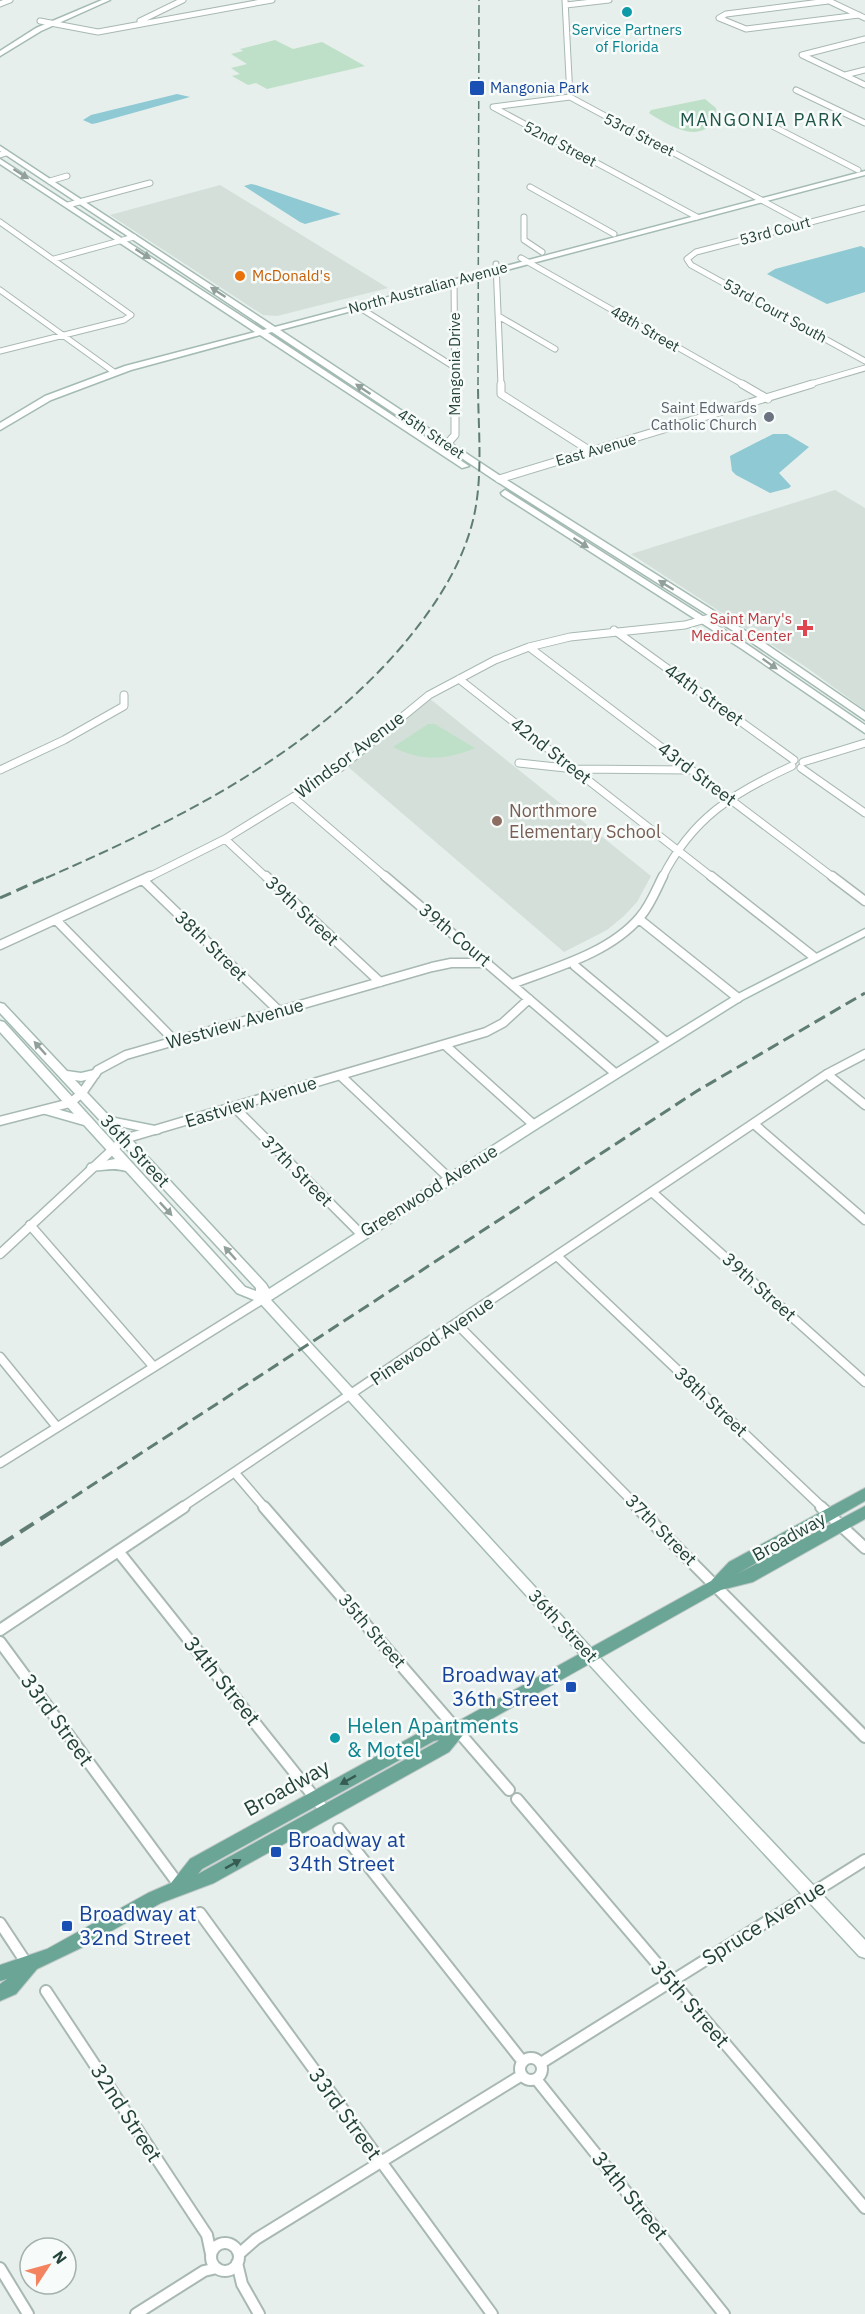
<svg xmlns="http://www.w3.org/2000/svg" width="865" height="2314" viewBox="0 0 865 2314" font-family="'IBM Plex Sans',sans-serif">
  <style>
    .built { fill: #d4dfda }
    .green { fill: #bfe0c8 }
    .water { fill: #8ec9d4 }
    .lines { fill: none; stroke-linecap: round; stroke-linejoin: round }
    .street-far3-casing { stroke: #a8b8b2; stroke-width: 7 }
    .street-far2-casing { stroke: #a8b8b2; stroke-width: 9 }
    .street-far1-casing { stroke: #a8b8b2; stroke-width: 11 }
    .street-casing { stroke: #a8b8b2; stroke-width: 14 }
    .secondary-casing { stroke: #a4bbb3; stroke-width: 3 }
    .primary-casing { stroke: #c2cac8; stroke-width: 2 }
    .street-far3 { stroke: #fff; stroke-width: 5 }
    .street-far2 { stroke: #fff; stroke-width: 7 }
    .street-far1 { stroke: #fff; stroke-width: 8 }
    .street { stroke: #fff; stroke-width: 10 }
    .secondary { fill: #fff; fill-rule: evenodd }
    .primary { fill: #6aa596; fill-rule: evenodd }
    .rail-far3 { stroke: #5f7d75; stroke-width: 1.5; stroke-dasharray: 8 4; stroke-linecap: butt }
    .rail-far2 { stroke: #5f7d75; stroke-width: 2; stroke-dasharray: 10 4.5; stroke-linecap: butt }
    .rail-far1 { stroke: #5f7d75; stroke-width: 3; stroke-dasharray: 12 6; stroke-linecap: butt }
    .rail { stroke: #5f7d75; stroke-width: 4; stroke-dasharray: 16 8; stroke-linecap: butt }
    .oneway { fill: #92a09c }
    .oneway2 { fill: #365b51 }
    .culture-dot { fill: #0f9aa8; stroke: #f7fbf9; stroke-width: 2 }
    .transit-dot { fill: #1a4fb4; stroke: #f7fbf9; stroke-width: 2 }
    .food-dot { fill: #e8710a; stroke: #f7fbf9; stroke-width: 2 }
    .worship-dot { fill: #6b7280; stroke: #f7fbf9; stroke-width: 2 }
    .health-dot { fill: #e0444e; stroke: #f7fbf9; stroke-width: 2 }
    .education-dot { fill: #8d6e63; stroke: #f7fbf9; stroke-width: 2 }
    .labels { text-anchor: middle; stroke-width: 5; stroke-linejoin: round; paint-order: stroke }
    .far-culture-label { font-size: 15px; fill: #0d838f; stroke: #f7fbf9 }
    .far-transit-label { font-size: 15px; fill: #164399; stroke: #f7fbf9; text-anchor: start }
    .far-street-label { font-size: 15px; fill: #24423a; stroke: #f7fbf9 }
    .far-food-label { font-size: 15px; fill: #c56008; stroke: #f7fbf9; text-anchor: start }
    .far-worship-label { font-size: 15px; fill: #5b616d; stroke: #f7fbf9; text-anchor: end }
    .far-health-label { font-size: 15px; fill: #be3a42; stroke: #f7fbf9; text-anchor: end }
    .far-quarter-label { font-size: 18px; letter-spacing: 1.5px; fill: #1f5548; stroke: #f7fbf9 }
    .street-label { font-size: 18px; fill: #24423a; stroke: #f7fbf9 }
    .education-label { font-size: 18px; fill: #785e54; stroke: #f7fbf9; text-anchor: start }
    .near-transit-label { font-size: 21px; fill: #164399; stroke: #f7fbf9; text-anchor: start }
    .near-street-label { font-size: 21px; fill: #24423a; stroke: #f7fbf9 }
    .near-culture-label { font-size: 21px; fill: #0d838f; stroke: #f7fbf9; text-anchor: start }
  </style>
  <rect width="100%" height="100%" fill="#e6efeb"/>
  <path class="built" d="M220,185l168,103 -111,28 -14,-1 -153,-100z
    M835,490l30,18v202l-59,-43 -175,-113z
    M429,698l222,178 -14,26 -13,14 -17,14 -43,22 -217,-186z"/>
  <path class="green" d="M275,40l18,9 29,-7 43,24 -98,23 -11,-6 -8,2 -16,-9 8,-2 -9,-6 16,-4 -16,-10 12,-3 -3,-2z
    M705,99l11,9 1,9c-16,29 -48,9 -68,-4l2,-3z
    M428,724h7l40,24c-27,12 -55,14 -82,-1z"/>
  <path class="water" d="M177,94l13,3 -93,26 -5,1 -9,-4 8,-5z
    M251,184l5,1 85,29 -36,10 -5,-2 -56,-36z
    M861,246l4,2v44l-38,12 -60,-30 8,-5z
    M773,434h14l22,13 -30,26 12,13 -2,2 -19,5 -34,-18 -4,-4 -2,-15z"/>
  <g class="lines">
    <defs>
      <path id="street-far3" d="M565,0l5,97 234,126
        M827,0l38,18
        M828,1l-102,13 -7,4 27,11 113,-14
        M0,4l10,-4
        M566,5l43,-5
        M40,21l58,11 174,-32
        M140,21l43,-21
        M865,39l-63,16 63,30
        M845,75l20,-5
        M796,90l69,33
        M570,97l-77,10 204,110
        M753,116l105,54
        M0,155l6,-2
        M50,181l17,-5
        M530,187l84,47
        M68,205l82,-22
        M865,208l-169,44 -9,7 4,6 174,96
        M524,217v23l18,12
        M0,222l131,93 -7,5 -124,31
        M521,258l223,127
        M54,259l80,-22
        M496,264l5,121
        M454,281l1,104
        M0,290l114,82
        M357,306l99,62
        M500,317l55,32
        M807,385l58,-17"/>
      <path id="street-far2" d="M501,384v10l91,58
        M742,384l26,15
        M447,444l8,-9v-51
        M499,479l313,-95
        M614,630l180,130
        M529,647l305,231
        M459,679l254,199
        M803,762l62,-19
        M519,763l56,6 116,1
        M801,768l64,45
        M0,770l64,-30 60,-34v-11
        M294,798l93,80
        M225,839l42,39
        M147,878l78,-39 115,-71 89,-73 66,-35 34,-13 41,-10 115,-12 31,-9
        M662,878c30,-60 71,-85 130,-112"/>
      <path id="street-far1" d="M266,876l114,106
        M385,876l230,197
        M711,876l103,81
        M832,876l33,25
        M143,880l136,131
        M639,919l99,79
        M56,920l119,121
        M0,945l150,-69
        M575,966l91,76
        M512,984c42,-16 98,-31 128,-67 10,-11 16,-27 23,-41
        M445,1045l89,80
        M827,1074l38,31
        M341,1076l108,102
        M234,1107l127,127
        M0,1121l70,-18 12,-10 16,-23 28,-15 306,-88 19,-4h37
        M754,1124l111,96
        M652,1192l213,190
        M30,1225l123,141
        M0,1254l124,-115 362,-107 17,-9 26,-24
        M557,1256l266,252
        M457,1324l182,184
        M0,1357l57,70
        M0,1463l263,-164
        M235,1473l30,35
        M181,1508l646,-434 38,-20"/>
      <path id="street" d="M264,1507l245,283
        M637,1507l228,230
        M821,1507l44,41
        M118,1551l208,261
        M0,1630l184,-123
        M0,1642l179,243
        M517,1799l348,409
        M339,1829l184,233
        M200,1913l292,401
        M0,1923l29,44
        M46,1991l161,244 4,19
        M520 2069a11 11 0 1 1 22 0a11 11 0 1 1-22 0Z
        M541,2063l324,-203
        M536,2079l188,235
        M211 2257a14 14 0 1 1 28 0a14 14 0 1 1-28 0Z
        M239,2254l17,-15 266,-164
        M237,2263l5,21 17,30
        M0,2268l28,46
        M136,2314l68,-43 13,-3"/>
      <path id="secondary" d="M102,0h8l-69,31 -41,25v-5l36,-23z
        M0,146l275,181 590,-156v4l-585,155 222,147 258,163 105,72v8l-111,-76 -258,-163 -224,-149 -4,1 201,133 -7,2 -202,-133 -129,35 -80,30 -51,30v-7l45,-27 80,-30 130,-34 -255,-168v-5l263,171 4,-1 -267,-178z
        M505,490l243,155 117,80v8l-123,-84 -240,-154 -1,-2z
        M865,929v7l-123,64 -204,128 -267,172 378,411 216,229v18l-6,-2 -220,-237 -380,-417 -22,-9 -111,-122c-16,-5 -24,1 -37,-1l-2,-3 2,-3 26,-5 -31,-34 -42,-12 -2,-3 2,-3 4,-1 28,8 -74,-82v-11l4,1 241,265 11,4v-3l-256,-275v-10l4,1 63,67 14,2 13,-3 4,1 2,3 -2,3 -17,4 -6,-1 35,37 50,10 2,3 -2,3 -4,1 -37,-8 147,158 3,5 261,-167 204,-126z"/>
      <path id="primary" d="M865,1488v13l-128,73 128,-68v13l-112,63 -32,8 -258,145 -14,17 -235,131 -53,20 -76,43 -48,23 -21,25 -16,7v-17l7,-5 -7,2v-16l47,-16 101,-56 23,-10 19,-24 234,-129 29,-6 258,-143 18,-19zM439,1740l-2,2 -239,132 4,-5 232,-128z"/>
    </defs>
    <use href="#street-far3" class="street-far3-casing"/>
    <use href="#street-far2" class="street-far2-casing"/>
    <use href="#street-far1" class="street-far1-casing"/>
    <use href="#street" class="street-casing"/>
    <use href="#secondary" class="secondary-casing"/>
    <use href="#primary" class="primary-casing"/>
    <use href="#street-far3" class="street-far3"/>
    <use href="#street-far2" class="street-far2"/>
    <use href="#street-far1" class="street-far1"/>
    <use href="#street" class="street"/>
    <use href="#secondary" class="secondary"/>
    <use href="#primary" class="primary"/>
    <path class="rail-far3" d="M478,385l1,-385"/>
    <path class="rail-far2" d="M46,878c132,-58 262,-122 357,-233 30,-36 57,-76 69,-121 12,-44 6,-95 6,-140"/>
    <path class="rail-far1" d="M0,898l49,-22
      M57,1508l640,-417 168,-98"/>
    <path class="rail" d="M0,1545l59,-38"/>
  </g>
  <defs><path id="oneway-solid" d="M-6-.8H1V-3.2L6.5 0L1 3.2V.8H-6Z" transform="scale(1.5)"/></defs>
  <g class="oneway">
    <use href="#oneway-solid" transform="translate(21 174) rotate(33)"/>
    <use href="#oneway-solid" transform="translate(143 254) rotate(33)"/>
    <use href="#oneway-solid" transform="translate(218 292) rotate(-147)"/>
    <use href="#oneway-solid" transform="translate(363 389) rotate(-146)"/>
    <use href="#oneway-solid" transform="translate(581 543) rotate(33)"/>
    <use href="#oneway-solid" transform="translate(666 585) rotate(-148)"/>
    <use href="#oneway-solid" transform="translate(770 664) rotate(35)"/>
    <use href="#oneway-solid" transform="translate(40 1048) rotate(-132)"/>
    <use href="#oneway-solid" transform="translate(166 1209) rotate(47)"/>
    <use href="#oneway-solid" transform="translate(230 1253) rotate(-132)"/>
  </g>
  <g class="oneway2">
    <use href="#oneway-solid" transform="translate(348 1780) rotate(151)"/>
    <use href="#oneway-solid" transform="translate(233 1864) rotate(-29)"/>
  </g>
  <g class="culture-dot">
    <circle cx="627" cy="12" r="6"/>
    <circle cx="335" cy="1738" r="6"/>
  </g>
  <g class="transit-dot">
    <rect x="469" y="80" width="16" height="16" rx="3"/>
    <rect x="565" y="1681" width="12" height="12" rx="3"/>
    <rect x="270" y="1846" width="12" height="12" rx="3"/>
    <rect x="61" y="1920" width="12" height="12" rx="3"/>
  </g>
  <circle class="food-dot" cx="240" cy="276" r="6"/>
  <circle class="worship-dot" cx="769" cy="417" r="6"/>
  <path class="health-dot" d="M802 619h6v6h6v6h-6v6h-6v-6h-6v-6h6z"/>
  <circle class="education-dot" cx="497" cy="821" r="6"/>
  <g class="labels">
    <g class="far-culture-label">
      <text x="627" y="35">Service Partners<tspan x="627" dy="17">of Florida</tspan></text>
    </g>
    <g class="far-transit-label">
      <text x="490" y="93">Mangonia Park</text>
    </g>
    <g class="far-street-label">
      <text transform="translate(639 135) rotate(27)" y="5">53rd Street</text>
      <text transform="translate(560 144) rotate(28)" y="5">52nd Street</text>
      <text transform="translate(775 231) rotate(-15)" y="5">53rd Court</text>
      <text transform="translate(428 288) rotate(-15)" y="5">North Australian Avenue</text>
      <text transform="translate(775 311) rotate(29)" y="5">53rd Court South</text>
      <text transform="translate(645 329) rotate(30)" y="5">48th Street</text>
      <text transform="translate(455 364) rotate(-90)" y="5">Mangonia Drive</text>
      <text transform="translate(431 434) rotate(34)" y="5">45th Street</text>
      <text transform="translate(596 450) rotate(-16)" y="5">East Avenue</text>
    </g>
    <g class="far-food-label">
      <text x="252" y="281">McDonald's</text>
    </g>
    <g class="far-worship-label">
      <text x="757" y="413">Saint Edwards<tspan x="757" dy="17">Catholic Church</tspan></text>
    </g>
    <g class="far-health-label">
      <text x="792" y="624">Saint Mary's<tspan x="792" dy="17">Medical Center</tspan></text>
    </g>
    <g class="far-quarter-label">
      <text x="762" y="126">MANGONIA PARK</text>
    </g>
    <g class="street-label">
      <text transform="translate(704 695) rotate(36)" y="6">44th Street</text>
      <text transform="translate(551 751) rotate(38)" y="6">42nd Street</text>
      <text transform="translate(350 755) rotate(-37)" y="6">Windsor Avenue</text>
      <text transform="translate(697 774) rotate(37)" y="6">43rd Street</text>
      <text transform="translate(302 911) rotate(43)" y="6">39th Street</text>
      <text transform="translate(455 935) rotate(40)" y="6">39th Court</text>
      <text transform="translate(211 946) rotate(44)" y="6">38th Street</text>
      <text transform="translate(235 1024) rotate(-16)" y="6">Westview Avenue</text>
      <text transform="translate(251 1102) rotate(-17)" y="6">Eastview Avenue</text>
      <text transform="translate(135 1151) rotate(47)" y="6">36th Street</text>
      <text transform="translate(297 1171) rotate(45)" y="6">37th Street</text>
      <text transform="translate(429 1191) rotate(-32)" y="6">Greenwood Avenue</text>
      <text transform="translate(759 1287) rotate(42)" y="6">39th Street</text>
      <text transform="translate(432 1341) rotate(-34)" y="6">Pinewood Avenue</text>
      <text transform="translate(711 1402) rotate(43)" y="6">38th Street</text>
      <text transform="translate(661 1530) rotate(45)" y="6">37th Street</text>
      <text transform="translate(789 1537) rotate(-29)" y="6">Broadway</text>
      <text transform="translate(563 1626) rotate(47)" y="6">36th Street</text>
      <text transform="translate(372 1631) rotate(49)" y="6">35th Street</text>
    </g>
    <g class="education-label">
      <text x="509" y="817">Northmore<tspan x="509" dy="21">Elementary School</tspan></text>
    </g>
    <g class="near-transit-label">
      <text x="559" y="1682" text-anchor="end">Broadway at<tspan x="559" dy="24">36th Street</tspan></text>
      <text x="288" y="1847">Broadway at<tspan x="288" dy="24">34th Street</tspan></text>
      <text x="79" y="1921">Broadway at<tspan x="79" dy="24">32nd Street</tspan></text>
    </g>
    <g class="near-street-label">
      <text transform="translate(222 1681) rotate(51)" y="7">34th Street</text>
      <text transform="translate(57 1720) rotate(54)" y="7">33rd Street</text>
      <text transform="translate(287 1788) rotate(-29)" y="7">Broadway</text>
      <text transform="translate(764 1923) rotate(-32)" y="7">Spruce Avenue</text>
      <text transform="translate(690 2004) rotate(49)" y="7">35th Street</text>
      <text transform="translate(126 2113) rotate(57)" y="7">32nd Street</text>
      <text transform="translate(345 2114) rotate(54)" y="7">33rd Street</text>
      <text transform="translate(630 2196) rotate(51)" y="7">34th Street</text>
    </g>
    <g class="near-culture-label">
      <text x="347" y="1733">Helen Apartments<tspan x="347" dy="24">&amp; Motel</tspan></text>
    </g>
  </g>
  <g transform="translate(48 2266) rotate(54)"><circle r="28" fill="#f7fbf9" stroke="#a3b1ad" stroke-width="1.5"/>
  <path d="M0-4.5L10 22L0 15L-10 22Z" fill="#f4845f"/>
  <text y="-9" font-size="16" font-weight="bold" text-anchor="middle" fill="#24423a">N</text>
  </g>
</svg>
